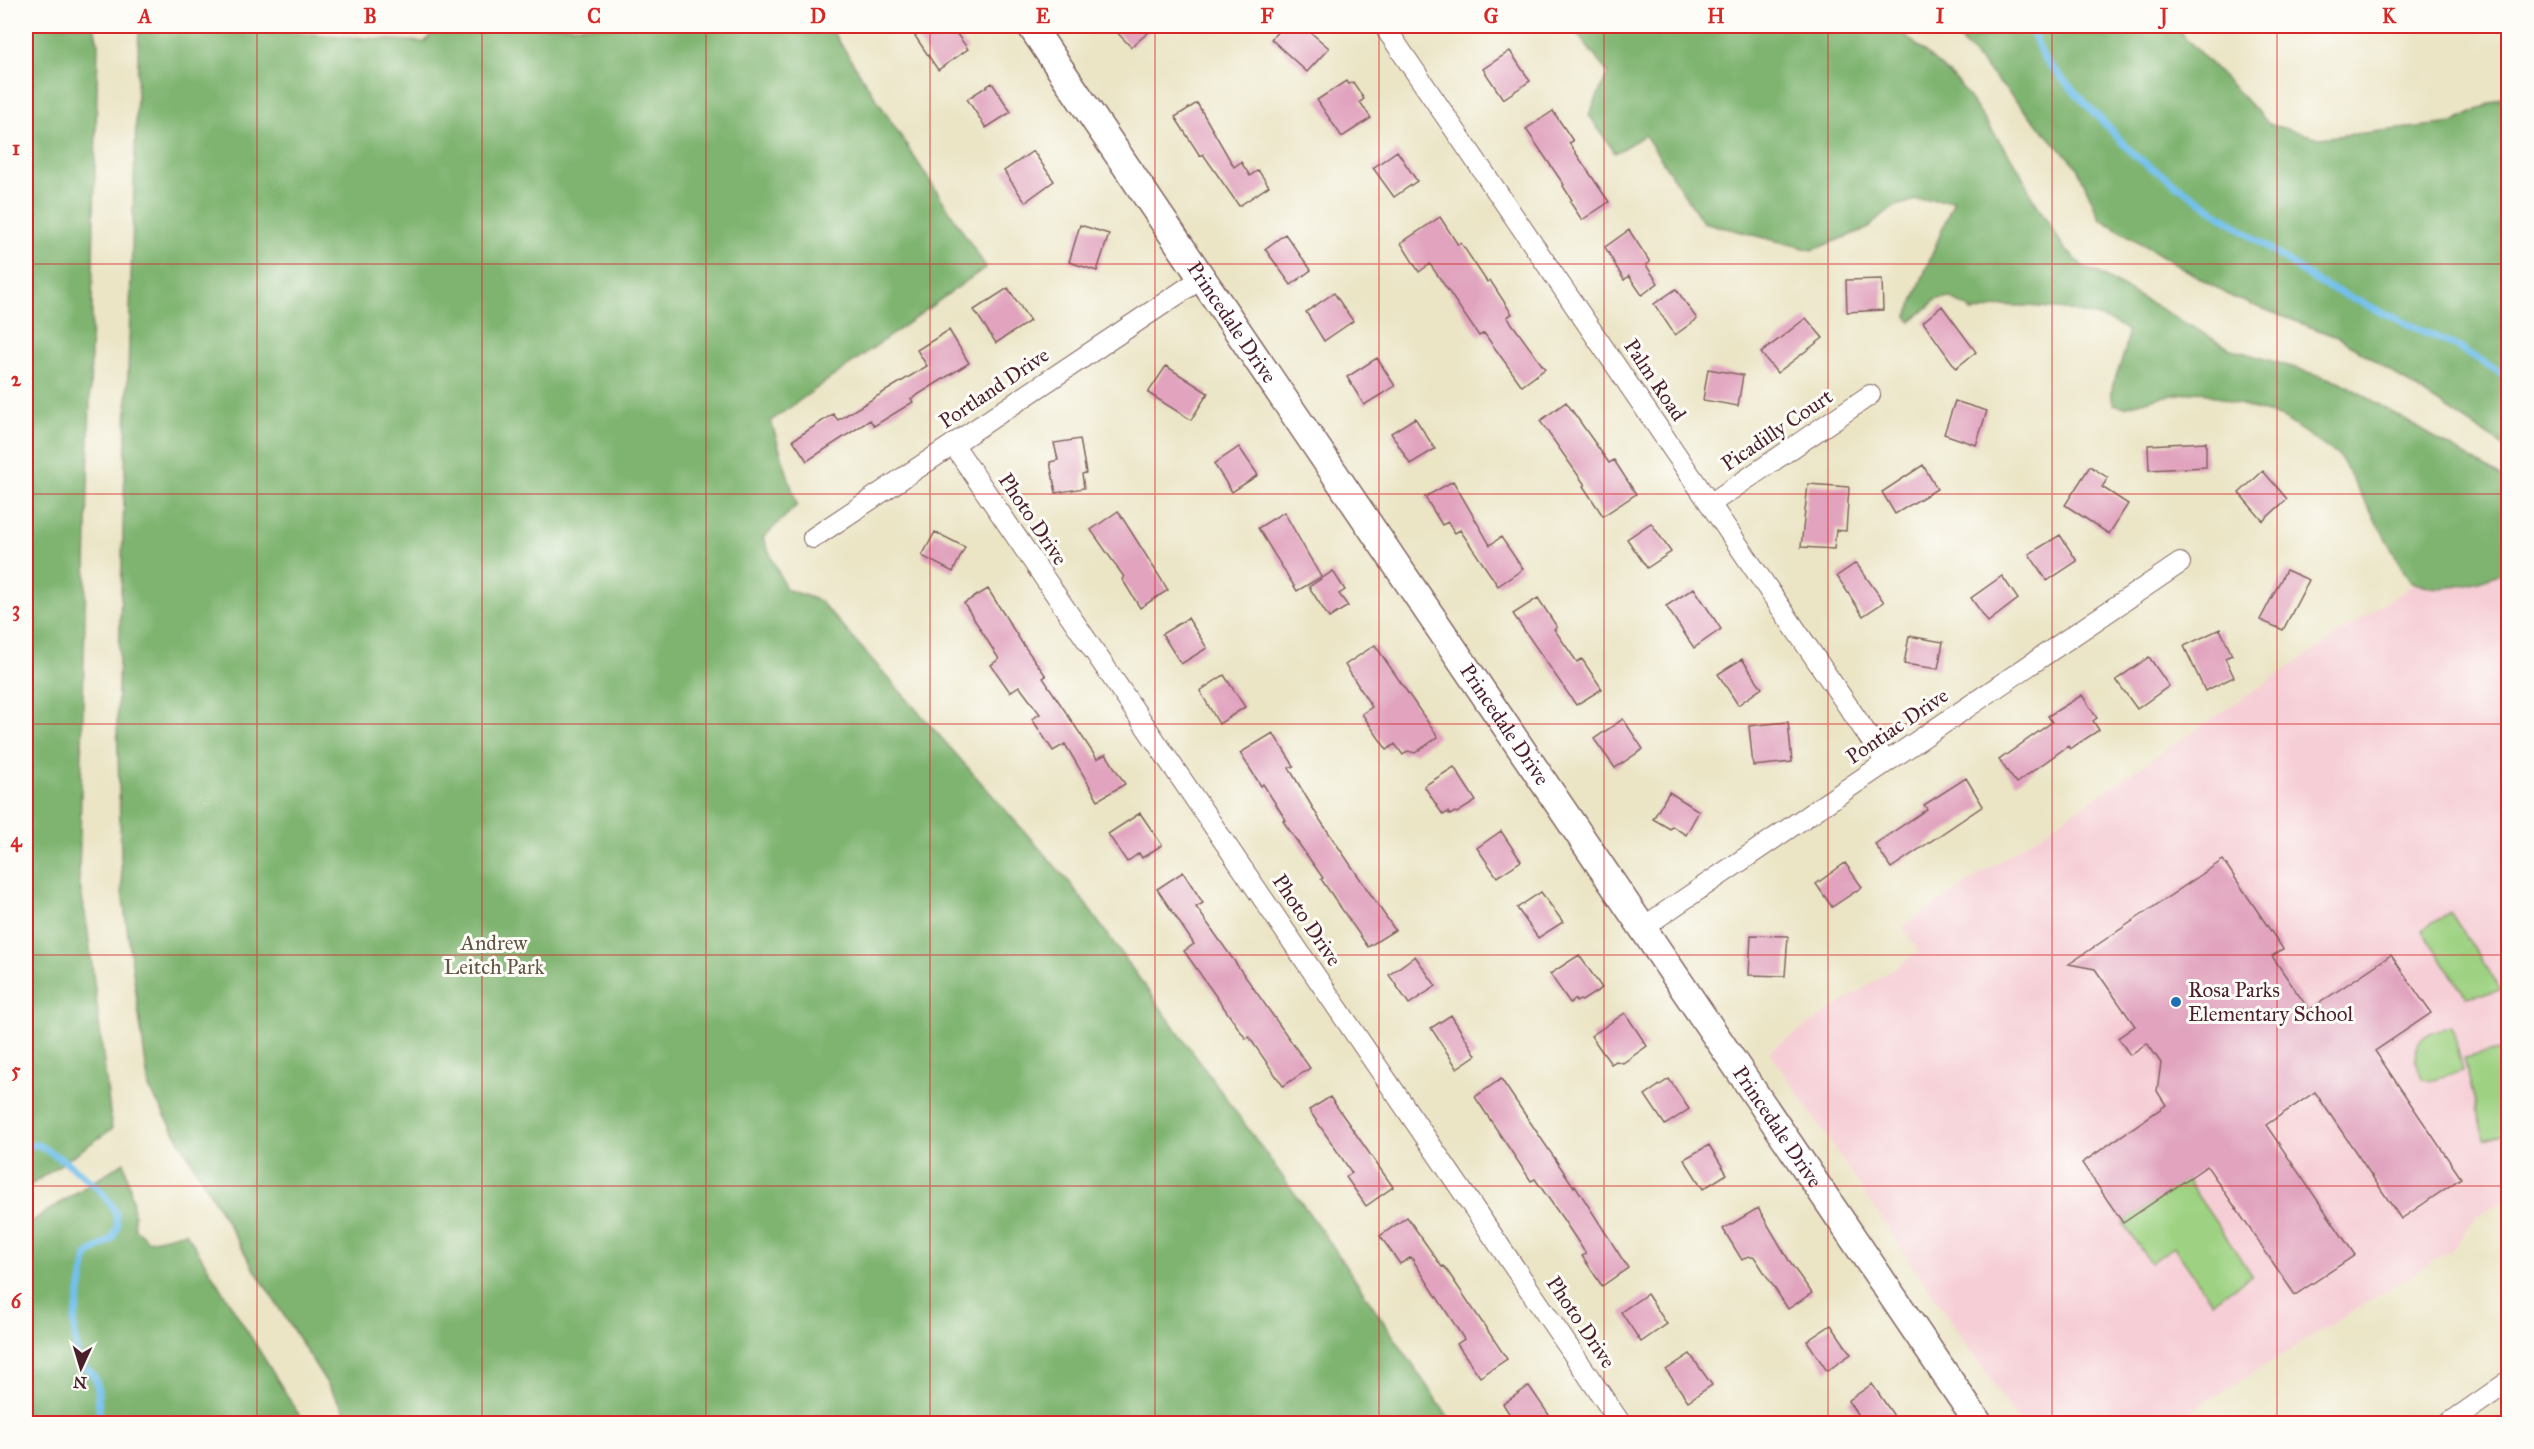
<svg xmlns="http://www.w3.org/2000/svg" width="2534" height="1449" viewBox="0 0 2534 1449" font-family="'IM FELL Great Primer',serif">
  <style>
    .built { fill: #f6cfd6 }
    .green { fill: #9ed282; stroke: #747856; stroke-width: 1.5 }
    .forest { fill: #7eb470; stroke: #646a4e; stroke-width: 1.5 }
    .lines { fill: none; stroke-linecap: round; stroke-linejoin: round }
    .stream { stroke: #72c0ec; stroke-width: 7 }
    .building { fill: #e1a3be }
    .street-casing { stroke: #826461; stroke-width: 22 }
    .secondary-casing { stroke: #826461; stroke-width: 30 }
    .street { stroke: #fff; stroke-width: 20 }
    .secondary { stroke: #fff; stroke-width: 27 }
    .grid { fill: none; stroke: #d62828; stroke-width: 1.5; stroke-opacity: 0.55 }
    .poi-dot { fill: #1f6fb2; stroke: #fdfcf7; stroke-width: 2 }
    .labels { text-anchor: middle; stroke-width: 6; stroke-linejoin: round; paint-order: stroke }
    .street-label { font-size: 21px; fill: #4a1f2b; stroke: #fdfcf7 }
    .park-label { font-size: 21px; fill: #635545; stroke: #fdfcf7 }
    .poi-label { font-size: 21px; fill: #4a1f2b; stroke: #fdfcf7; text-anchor: start }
    .neatline { fill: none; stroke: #d62828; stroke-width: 2 }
    .grid-label { font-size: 20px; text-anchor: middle; font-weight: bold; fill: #d62828 }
  </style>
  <rect width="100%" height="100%" fill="#fdfcf7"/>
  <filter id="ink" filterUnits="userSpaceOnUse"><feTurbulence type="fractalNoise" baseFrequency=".0167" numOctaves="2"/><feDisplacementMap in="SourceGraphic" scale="12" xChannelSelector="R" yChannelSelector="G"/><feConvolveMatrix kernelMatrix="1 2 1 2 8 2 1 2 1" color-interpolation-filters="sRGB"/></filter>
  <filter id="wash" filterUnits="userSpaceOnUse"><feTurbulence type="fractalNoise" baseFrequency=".008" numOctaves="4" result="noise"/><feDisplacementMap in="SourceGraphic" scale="24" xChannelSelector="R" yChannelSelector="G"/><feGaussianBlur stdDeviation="1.35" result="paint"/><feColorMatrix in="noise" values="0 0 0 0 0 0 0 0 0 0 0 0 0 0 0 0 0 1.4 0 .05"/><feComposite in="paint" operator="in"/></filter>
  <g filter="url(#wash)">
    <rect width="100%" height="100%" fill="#ebe5c6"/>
    <path class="built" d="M2446,562h62v636l-33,20 -22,31 -281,174h-153l-250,-372 150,-99 -17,-25z"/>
    <path class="green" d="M2450,912l51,78 -35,7 -44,-67z
      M2452,1026l11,45 -34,9 -6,-1c-4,-5 -5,-11 -6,-18 -5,-25 15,-30 35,-35z
      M2508,1048v85l-24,6 -20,-81z
      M2186,1179l66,96 -40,27 -38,-55 -24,16 -27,-40z"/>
    <path class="forest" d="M26,26h68l4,17 -19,837 8,45 25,204 -86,59z
      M139,26h55l231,16 13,-16h391l157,241 -215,154 26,84 -34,33 23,51 34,12 251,283 258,357 123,182h-1100l-102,-161 -101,-174 -27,-197 -5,-171z
      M1571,26h324l63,56 61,87 12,26 33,53 22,21 10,3 133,76 112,34 167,99v90c-30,11 -69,26 -99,9l-69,-123 -57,-39 -85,-27 -37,6 -37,10 -10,-3c-10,-19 16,-46 13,-73 -22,-20 -93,-26 -123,-25 -11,1 -22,5 -33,6l-3,-5 -19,-9 -12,1 -26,23 -4,-6 47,-116h-38l-20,6 -17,11 -10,11 -57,22 -109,-28 -58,-87 -30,18 -26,-38 19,-42z
      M1947,26h227l95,98 50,14 134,-15 49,-26 6,2v350l-166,-110 -110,-42 -132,-78 -23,-52z
      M124,1162l8,36 3,31 14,12 37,-9 118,191h-278v-198z"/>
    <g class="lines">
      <path class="stream" d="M2030,26l14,33 91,97 184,127 141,65 48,29
        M26,1145h12l30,18 30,25 13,16 5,11 1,13 -5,11 -25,16 -13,69 4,41c32,11 13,38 25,59"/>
    </g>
    <g id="blocks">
      <path class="building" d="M931,26h20l17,23 -30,21 -23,-34z
        M1111,26h45l-25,21z
        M1283,26h20l26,22 -22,24 -36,-33z
        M1510,51l20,30 -27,18 -20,-30z
        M1346,81l3,3 4,-2 11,17 -4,3 11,16 -29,19 -25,-37z
        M992,83l19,29 -25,16 -19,-29z
        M1197,103l37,64 7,-5 9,14 8,-6 11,16 -30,20 -36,-52 -3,2 -25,-39z
        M1553,111l20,30 -4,2 40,59 -27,18 -12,-18 2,-2 -9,-14 1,-1 -38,-56z
        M1033,151l21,30 -29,21 -21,-31z
        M1397,151l20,30 -23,16 -21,-29z
        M1440,217l18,28 3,-2 26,39 3,-2 22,34 -5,3 38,52 -23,17 -38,-53 -5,3 -49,-72 -11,8 -18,-29z
        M1080,225l29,9 -12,37 -28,-9z
        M1629,230l21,32 -4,3 12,18 -16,12 -13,-19 -5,4 -19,-33z
        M1285,234l26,36 -20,15 -26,-36z
        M1882,279l1,31 -36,2 -1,-32z
        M1008,288l22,33 -34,22 -22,-33z
        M1676,289l21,30 -22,16 -21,-31z
        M1334,293l19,28 -29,20 -18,-29z
        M1942,306l34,46 -20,16 -33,-46z
        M1806,318l17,20 -46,35 -16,-20z
        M949,330l20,33 -58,36 2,3 -39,24 -4,-6 -63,41 -14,-21 40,-26 5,6 89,-54 -10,-16z
        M1377,358l18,28 -31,19 -17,-28z
        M1166,366l42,27 -17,27 -43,-27z
        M1708,369l35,6 -5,31 -35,-6z
        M1955,401l32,10 -11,34 -32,-11z
        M1566,402l43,61 5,-3 22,34 -33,22 -20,-30 2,-1 -45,-64z
        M1415,418l20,31 -25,15 -19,-31z
        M1080,439l6,34 -4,1 2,14 -28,5 -6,-31 8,-2 -4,-17z
        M2206,442v25l-57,3 -1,-25z
        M1239,447l19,28 -26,17 -18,-28z
        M1923,465l14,24 -42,25 -13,-22z
        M2090,466l18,12 -6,9 26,17 -19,30 -44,-29z
        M2263,471l24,28 -24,22 -24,-28z
        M1453,481l37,64 11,-8 22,32 -25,17 -38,-56 -5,3 -7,-11 -6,3 -17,-28z
        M1808,484l41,3 -3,44 -10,-1 -2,19 -33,-2z
        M1118,511l50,79 -28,18 -18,-29 2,-2 -33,-47z
        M1284,512l37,65 -24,14 -39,-63z
        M1651,523l20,29 -24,16 -20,-29z
        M935,532l30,15 -12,25 -31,-16z
        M2060,535l17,26 -30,20 -18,-27z
        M1856,563l28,39 -21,14 -26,-40z
        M2286,570l23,10 -26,50 -23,-10z
        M1333,571l12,19 -6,4 9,12 -19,12 -20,-31z
        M2002,576l16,23 -30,23 -17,-24z
        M1694,588l27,41 -27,19 -28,-42z
        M988,589l34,54 24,33 -3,2 54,81 9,-5 19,30 -27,16 -33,-56 -12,7 -21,-32 8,-5 -21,-28 -9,6 -19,-27 8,-6 -35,-56z
        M1538,598l19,29 -3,2 23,33 5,-3 20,30 -26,16 -63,-91z
        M1188,618l19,30 -26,16 -19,-30z
        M2220,629l12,26 -7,3 9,19 -29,14 -21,-45z
        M1909,636l34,6 -5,27 -34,-5z
        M1375,645l63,92 -23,16 -7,-2 -5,4 -8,-11 -8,6 -25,-36 10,-7 -27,-42z
        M2149,657l20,29 -32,23 -21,-29z
        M1742,659l20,29 -24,17 -20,-31z
        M1224,675l21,32 -26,17 -19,-33z
        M2082,695l15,23 -4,3 6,9 -29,19 -2,-3 -52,37 -17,-23 53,-38 -4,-6z
        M1623,719l20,30 -28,19 -21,-29z
        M1788,722l4,40 -39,4 -4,-40z
        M1273,733l21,33 -5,2 31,52 75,110 -27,17 -47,-68 2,-1 -29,-41 -11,-16 3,-1 -23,-36 -2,2 -21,-33z
        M1454,767l22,34 -19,12 -2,-1 -5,3 -2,-3 -5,3 -19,-29z
        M1966,778l17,28 -92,62 -16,-24 52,-35 -3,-4z
        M1669,792l30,19 -13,24 -14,-9 -2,3 -17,-10z
        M1140,813l22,32 -20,13 -3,-5 -12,9 -19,-28z
        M1501,831l20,30 -24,16 -20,-29z
        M2223,860l60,89 -11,7 37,54 82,-55 40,58 -56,38 86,127 -60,41 -86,-127 -49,33 89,130 -60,40 -88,-129 -84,57 -41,-60 84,-58 -9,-14 4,-28 -14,-20 -17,12 -12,-17 17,-12 -40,-57 -26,-5z
        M1845,863l17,24 -30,20 -16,-23z
        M1183,872l20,31 -7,4 114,161 -27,18 -34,-49 -3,2 -62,-88 10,-7 -37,-55z
        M1541,892l22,30 -25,16 -21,-30z
        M1751,935l37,1 -3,40 -36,-1z
        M1579,955l23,33 -20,13 -2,-1 -4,2 -1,-3 -5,4 -20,-29z
        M1415,956l21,30 -27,18 -20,-29z
        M1625,1013l22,33 -24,17 -7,-2 -5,3 -20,-28z
        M1451,1015l25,40 -19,13 -26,-40z
        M1501,1079l73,108 1,-2 53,83 -26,18 -20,-30 4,-2 -23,-35 -28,-40 -4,2 -56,-84z
        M1669,1079l20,30 -24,16 -20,-30z
        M1330,1097l63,90 -27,19 -20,-29 6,-4 -43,-63z
        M1709,1145l18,29 -24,15 -19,-30z
        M1758,1208l33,56 21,29 -24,16 -33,-51 -7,-2 -6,4 -19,-31z
        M1407,1217l35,50 2,-1 63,93 -27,18 -23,-33 7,-5 -53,-82 -11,7 -20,-28z
        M1647,1294l20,30 -26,18 -20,-30z
        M1831,1325l20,29 -24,17 -20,-30z
        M1690,1354l22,31 -24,16 -22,-31z
        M1872,1384l20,29 6,11h-34l-16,-23z
        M1529,1386l20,29 -12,9h-21l-13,-20z"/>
    </g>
  </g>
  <g filter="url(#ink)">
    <use href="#blocks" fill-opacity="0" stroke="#826461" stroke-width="1.5"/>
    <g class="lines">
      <defs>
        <path id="street" d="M1384,26l502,736
          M953,444l668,980
          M1710,504l160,-109
          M813,538l389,-260
          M1642,928l538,-365
          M2448,1424l60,-42"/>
        <g id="secondary">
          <path id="s1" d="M1031,26l948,1398"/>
        </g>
      </defs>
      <use href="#street" class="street-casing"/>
      <use href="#secondary" class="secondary-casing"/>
      <use href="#street" class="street"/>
      <use href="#secondary" class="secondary"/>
    </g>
  </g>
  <path class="grid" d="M257,26v1398M482,26v1398M706,26v1398M930,26v1398M1155,26v1398M1379,26v1398M1604,26v1398M1828,26v1398M2052,26v1398M2277,26v1398M26,264h2482M26,494h2482M26,724h2482M26,955h2482M26,1186h2482"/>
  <circle class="poi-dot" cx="2176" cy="1002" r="6"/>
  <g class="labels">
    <g class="street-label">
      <text dy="7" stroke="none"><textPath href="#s1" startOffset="358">Princedale Drive</textPath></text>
      <text transform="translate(1655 380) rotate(56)" y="7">Palm Road</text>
      <text transform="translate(994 388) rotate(-34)" y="7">Portland Drive</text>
      <text transform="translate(1777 430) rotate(-34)" y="7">Picadilly Court</text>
      <text transform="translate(1033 519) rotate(56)" y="7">Photo Drive</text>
      <text dy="7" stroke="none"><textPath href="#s1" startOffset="844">Princedale Drive</textPath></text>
      <text transform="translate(1897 726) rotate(-34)" y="7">Pontiac Drive</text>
      <text transform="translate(1307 920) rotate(56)" y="7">Photo Drive</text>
      <text dy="7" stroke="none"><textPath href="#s1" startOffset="1330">Princedale Drive</textPath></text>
      <text transform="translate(1581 1322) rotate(56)" y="7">Photo Drive</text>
    </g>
    <g class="park-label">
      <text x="494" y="950">Andrew<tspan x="494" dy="24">Leitch Park</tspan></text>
    </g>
    <g class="poi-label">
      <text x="2188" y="997">Rosa Parks<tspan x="2188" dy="24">Elementary School</tspan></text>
    </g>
  </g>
  <rect width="2534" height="1449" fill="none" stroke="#fdfcf7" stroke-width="66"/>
  <g transform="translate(81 1368) rotate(184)" stroke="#fdfcf7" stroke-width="4.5" paint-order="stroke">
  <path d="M0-4.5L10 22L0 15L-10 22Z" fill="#4a1f2b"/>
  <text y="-9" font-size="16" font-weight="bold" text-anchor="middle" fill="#4a1f2b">N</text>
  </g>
  <rect x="33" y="33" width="2468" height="1383" class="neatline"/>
  <g class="grid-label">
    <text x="145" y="23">A</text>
    <text x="370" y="23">B</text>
    <text x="594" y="23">C</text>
    <text x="818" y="23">D</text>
    <text x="1043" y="23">E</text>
    <text x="1267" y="23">F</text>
    <text x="1491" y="23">G</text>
    <text x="1716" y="23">H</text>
    <text x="1940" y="23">I</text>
    <text x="2164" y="23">J</text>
    <text x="2389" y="23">K</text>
    <text x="16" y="155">1</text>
    <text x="16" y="386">2</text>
    <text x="16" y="616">3</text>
    <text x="16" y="847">4</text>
    <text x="16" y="1077">5</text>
    <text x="16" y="1308">6</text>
  </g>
</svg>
